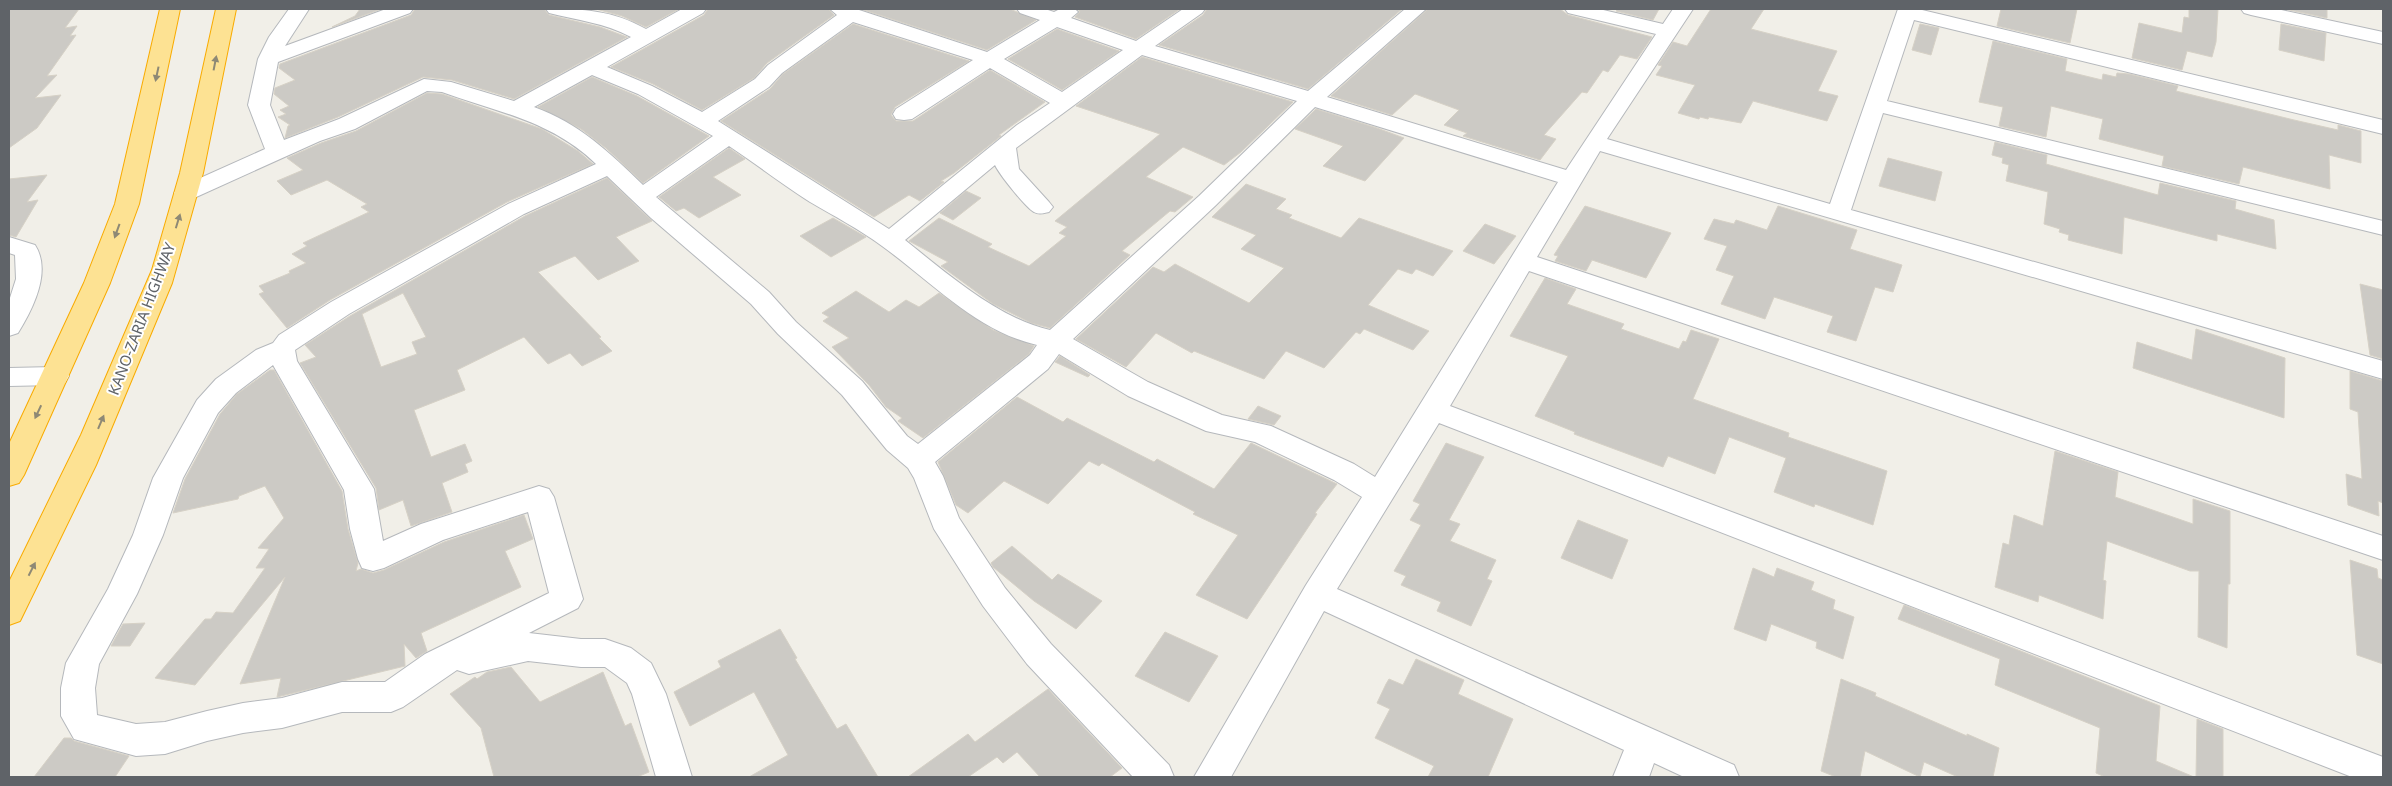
<svg xmlns="http://www.w3.org/2000/svg" width="2392" height="786" viewBox="0 0 2392 786" font-family="'Noto Sans',sans-serif">
  <style>
    .building { fill: #cccac5; stroke: #d6d1c6; fill-rule: evenodd }
    .lines { fill: none; stroke-linecap: round; stroke-linejoin: round }
    .minor-casing { stroke: #b5b8bc; stroke-width: 2 }
    .highway-casing { stroke: #f9ab00; stroke-width: 2 }
    .minor { fill: #fff; fill-rule: evenodd }
    .highway { fill: #fde293; fill-rule: evenodd }
    .oneway { fill: #8e8975 }
    .labels { text-anchor: middle; stroke-width: 4; stroke-linejoin: round; paint-order: stroke }
    .street-label { font-size: 15px; fill: #5f6368; stroke: #fff }
  </style>
  <rect width="100%" height="100%" fill="#f1efe8"/>
  <path class="building" d="M9,9h70l-14,19 12,-2 -7,10 6,-1 -29,41 10,-1 -22,23 26,-3 -24,33 -28,20z
    M360,9h21l-49,18 23,-11z
    M415,9h129l5,6 51,12 27,10 -113,62 -62,-19 -29,-3 -85,40 -53,21 3,-12 2,-1 -12,-8 8,-3 -6,-4 9,-4 -15,-12 1,-6 20,-8 -16,-12 1,-4 131,-49z
    M596,9h83l-33,18 -24,-11z
    M708,9h120l6,6 -67,48 -13,15 -52,32 -49,-26 -42,-17 93,-52z
    M861,9h149l26,11 -49,30z
    M1078,9h102l-44,30 -61,-22 5,-5z
    M1207,9h195l-94,80 -149,-44 44,-30z
    M1428,9h132l8,6 84,22 -15,22 -17,-4 -12,17 -5,-2 -16,23 -5,-1 -38,43 12,4 -16,21 -77,-24 4,-3 -23,-8 15,-15 -41,-15 -3,-1 -23,21 -61,-19z
    M1618,9h41l-6,11 -37,-9z
    M1711,9h53l-13,20 86,22 -19,40 20,5 -11,25 -74,-20 -12,22 -32,-6 -1,2 -8,-2 -1,2 -21,-6 17,-28 -39,-10 6,-9 -4,-1 15,-23 14,4z
    M2001,9h76l-7,34 -73,-17z
    M2189,9h29l-2,33 -4,15 -25,-6 -5,19 -50,-12 7,-35 43,10 2,-16 5,1z
    M2285,9h42v9z
    M853,24l116,37 -74,46 -4,8 5,6h17l77,-51 55,32 -46,33 2,1 -47,37 -13,8 3,1 -24,19 -11,-6 -35,22 -153,-96 49,-32 13,-15z
    M1920,24l19,4 -8,27 -19,-5z
    M2281,24l45,9 -2,28 -45,-11z
    M1057,29l62,22 -57,39 -54,-31z
    M1993,41l74,18 -2,12 37,9 1,-6 13,3 1,-4 12,1 49,12 -2,5 118,29 44,10v-5l23,6v32l-32,-8 1,34 -87,-22 -4,17 -77,-18 2,-10 -65,-17 4,-20 -52,-13 -5,31 -47,-11 4,-19 -24,-5z
    M1142,57l151,45 -52,50 -17,13 -41,-18 -37,30 47,20 -18,15 -5,-1 -48,40 8,4 -80,73 -19,-5 -38,-19 -52,-38 7,-4 -39,-21 30,-23 53,26 -4,3 41,19 37,-30 -7,-3 8,-6 -12,-6 105,-87 -84,-28z
    M592,77l45,19 72,40 -66,47 -36,-34 -26,-20 -43,-22z
    M427,93l15,1 100,35 36,22 15,13 -86,38 -177,98 -43,28 -28,-34 5,-2 -5,-6 31,-13 -1,-2 17,-8 -14,-9 15,-8 -4,-3 66,-31 -8,-5 6,-3 -40,-24 -36,15 -14,-14 26,-11 -16,-12 34,-15 35,-12z
    M1316,109l61,19 27,10 -39,43 -42,-15 20,-20 -48,-17z
    M1995,142l52,13 -1,9 112,31 2,-12 76,18 -1,8 39,11 2,29 -59,-15v7l-93,-24 -2,37 -54,-14 1,-5 -10,-3 1,-3 -16,-5 4,-32 -42,-11 3,-16 -7,-2 1,-5 -11,-3z
    M729,148l16,11 -32,18 28,18 -42,23 -15,-10 -8,3 -17,-14z
    M1888,158l54,14 -7,29 -56,-15z
    M47,175l-20,27 11,-2 -22,37 -7,-2v-56z
    M607,178l45,43 -36,16 23,24 -41,19 -23,-24 -37,16 63,65 -2,1 13,13 -30,15 -12,-13 -22,11 -24,-27 -67,33 8,20 -51,20 17,47 34,-13 7,17 -7,3 3,8 -26,11 10,29 -41,14 -8,-26 -24,10 -3,-22 -76,-125 16,-6 -11,-12 45,-29 175,-100zM403,293l23,44 -14,5 5,12 -36,13 -19,-53z
    M1246,184l40,15 -10,10 16,6 -3,3 52,20 18,-20 94,33 -20,25 -17,-7 -4,5 -14,-5 -30,36 61,26 -16,19 -49,-21 -4,5 -4,-2 -32,36 -38,-17 -22,28 -70,-28 -2,2 -36,-20 -30,34 -50,-28 77,-72 11,5 11,-8 74,39 35,-35 -43,-19 15,-14 -44,-18z
    M966,191l15,7 -28,22 -13,-7z
    M1585,206l86,27 -25,45 -54,-18 -6,11 -31,-10 3,-5 -4,-1z
    M1778,206l79,24 -7,19 52,16 -9,27 -18,-5 -19,54 -29,-9 6,-16 -59,-19 -9,22 -44,-15 13,-28 -18,-6 11,-24 -23,-7 10,-20 20,5 2,-4 31,10z
    M833,218l33,19 -35,20 -31,-21z
    M1485,224l31,12 -22,28 -31,-13z
    M1545,278l31,11 -9,15 57,20 -3,5 58,20 4,-8 3,1 5,-12 28,9 -26,60 96,34 -1,4 99,34 -14,54 -58,-21 -1,3 -40,-15 12,-34 -57,-21 -14,37 -47,-18 -5,11 -89,-33 1,-2 -40,-16 33,-60 -58,-20z
    M2360,284l23,6v69l-13,-4z
    M856,291l33,21 17,-12 13,7 20,-14 54,37 41,16 -5,8 -106,84 -25,-17 4,-3 -16,-11 -17,-22 -37,-38 17,-9 -26,-17 6,-4 -7,-4z
    M2196,329l89,29 -1,60 -151,-50 4,-26 55,18z
    M1060,356l30,19 -2,2 -33,-15z
    M270,370h4l68,121 6,38 10,34 -2,8 5,-2 12,4 11,-3 60,-28 80,-27 9,24 -28,12 16,36 -100,46 6,18 -11,7 -12,-14 1,22 -128,31 4,-19 -41,6 45,-107 -90,108 -40,-7 50,-59h6l5,-7 17,1 32,-45h-9l13,-19 -11,-1 26,-30 -19,-32 -26,10 -1,3 -65,14 12,-34 35,-65 17,-20z
    M2350,371l33,10v122l-5,-2 1,15 -31,-11 -2,-31 16,5 -4,-67 -8,-3z
    M1017,397l46,25 4,-4 87,44 3,-3 57,30 37,-46 86,41 -22,29 2,1 -70,105 -51,-24 42,-60 -45,-21 2,-2 -93,-49 -3,3 -10,-5 -41,43 -44,-23 -36,32 -12,-8 -18,-43z
    M1258,406l23,10 -7,9 -26,-6z
    M1446,443l38,14 -35,63 11,4 -10,17 46,19 -9,19 5,2 -21,45 -34,-15 4,-9 -40,-17 5,-9 -12,-5 27,-46 -11,-5 10,-16 -7,-3z
    M2055,451l63,21 -3,25 78,27v-25l37,12v73h-2l-1,64 -29,-11 1,-66h-9l-83,-30 -4,39 3,1 -3,38 -64,-24 -1,7 -43,-15 8,-44 6,2 5,-30 29,11z
    M1578,520l50,20 -16,39 -51,-21z
    M1012,546l40,34 6,-6 44,27 -26,28 -42,-28 -41,-34 -2,-4z
    M2350,560l27,9 1,9 5,2v84l-26,-9z
    M1753,568l21,9 3,-9 37,14 -3,8 24,10 -2,9 21,8 -11,42 -27,-11 1,-6 -46,-18 -5,17 -32,-12z
    M1904,605l256,101 -4,55 38,16h-89l-9,-4 4,-45 -105,-43 5,-26 -102,-40z
    M145,623l-15,23h-19l12,-22z
    M780,629l17,29 -2,1 42,70 9,-5 32,53h-129l39,-22 -34,-63 -64,34 -16,-34 47,-25 -3,-6z
    M1165,632l53,24 -29,46 -54,-26z
    M1416,659l48,21 -6,14 55,25 -25,58h-60l6,-11 -59,-28 15,-29 -13,-6 9,-19 3,-5 14,6z
    M511,667l29,35 63,-30 22,54 6,-3 18,49 -12,5h-143l-13,-49 -31,-34 25,-17 2,2 10,-7z
    M1841,679l35,14 -1,3 92,40v-2l32,14 -6,29h-35l-34,-15 -4,15 -55,-26 -5,26h-24l-15,-6z
    M1048,689l74,79 -12,9h-70l-23,-25 -14,11 -6,-6 -29,20h-60l60,-43 7,8z
    M2197,719l26,10v48h-27z
    M64,738h7l3,3 55,15 -14,21h-81z"/>
  <g class="lines">
    <defs>
      <path id="minor" d="M289,9h20l-24,37 101,-37h27l-3,4 -132,49 -8,43 14,35 55,-21 85,-40 27,3 63,19 117,-64c-26,-14 -54,-17 -82,-24l-3,-4c38,0 66,1 100,20l36,-20h24l-3,4 -96,54 45,19 50,26 53,-33 13,-14 69,-50 -7,-6h26l131,43 53,-32 -20,-7 -3,-4h28l9,3 6,-3h15l3,3 -7,6 65,23 47,-32h22l-3,4 -47,33 153,45 97,-82h21l-99,88 239,73 90,-136 -88,-21 -3,-4h34l64,15 10,-15h20l-86,130 223,65 68,-195h20l465,111v14l-469,-114 -27,81 496,120v14l-500,-122 -32,97 532,151v18l-783,-228 -63,106 846,279v24l-854,-289 -79,135 933,351v20h-31l-913,-354 -102,166 397,176 5,12h-55l-30,-14 -5,14h-36l11,-27 -300,-139 -93,166h-37l112,-192 56,-88 -28,-17 -79,-38 -49,-11 -78,-35 -69,-42 -11,15 -113,93 8,14 16,42 46,70 46,56 118,121 5,12h-41l-106,-113 -44,-58 -49,-77 -20,-51 -6,-10 -21,-18 -45,-55 -64,-61 -27,-30 -100,-86 -44,-42 -83,38 -175,100 -54,36 2,11 77,128 9,52 38,-17 118,-38 10,3 5,8 29,102 -5,9 -49,25 52,6h24l26,9 20,15 15,31 26,83h-36l-24,-83 -5,-11 -22,-16h-24l-53,-6 -59,13 -12,-4 -54,37 -12,5h-49l-60,16 -39,5 -36,8 -42,13 -29,2 -62,-17 -13,-23v-28l5,-25 42,-74 25,-54 20,-57 44,-78 19,-21 40,-29 17,-7 6,-8 52,-33 177,-98 88,-40c-44,-43 -99,-52 -154,-72l-15,-1 -72,38 -35,12 -126,57 -8,2 -8,-2 -4,-5 4,-5 87,-39 -17,-44 10,-46 11,-22zM853,22l120,38 -77,49 -3,5 3,5 8,1 8,-1 78,-51 60,35 -33,22 -128,104 -171,-108 51,-34 13,-14zM1057,27l66,23 -61,42 -58,-33zM1142,55l155,46 -98,95 -149,134c-51,-11 -105,-58 -145,-90l90,-75c4,9 31,43 39,47 5,3 10,1 15,0l4,-5 -4,-5 -30,-33 -3,-21zM592,75l46,19 75,42 -70,49c-33,-32 -64,-62 -109,-78zM1315,107l243,75 -183,295 -21,-13 -83,-38 -49,-11 -74,-33 -75,-43 142,-133zM729,146c27,18 53,38 81,56 24,14 49,27 72,44 49,35 94,85 155,99l-7,10 -112,89 -11,-8 -45,-55 -66,-59 -27,-30 -113,-95zM273,365l71,125 6,39 8,30 4,9 11,3 11,-3 59,-28 85,-28 21,81 -124,61 -40,28h-43l-60,16 -39,5 -36,8 -42,11 -29,2 -39,-9 -2,-27 4,-24 38,-70 26,-59 20,-57 35,-65 18,-20z
        M2241,9h36l106,23v12l-132,-29 -7,-2z
        M9,237l26,8c17,26 -2,64 -17,88l-9,3v-35l7,-22 -1,-24 -6,-2z
        M55,367l10,2 4,7 -4,7 -10,2 -46,1v-18z"/>
      <path id="highway" d="M160,9h20l-41,195 -29,79 -86,192 -5,8 -10,3v-42l75,-161 31,-79z
        M216,9h20l-33,164 -31,110 -76,182 -76,156 -11,4v-43l72,-147 71,-165 28,-97z"/>
    </defs>
    <use href="#minor" class="minor-casing"/>
    <use href="#highway" class="highway-casing"/>
    <use href="#minor" class="minor"/>
    <use href="#highway" class="highway"/>
  </g>
  <defs><path id="oneway-solid" d="M-6-.8H1V-3.2L6.5 0L1 3.2V.8H-6Z" transform="scale(1.25)"/></defs>
  <g class="oneway">
    <use href="#oneway-solid" transform="translate(215 63) rotate(-79)"/>
    <use href="#oneway-solid" transform="translate(157 74) rotate(102)"/>
    <use href="#oneway-solid" transform="translate(178 221) rotate(-73)"/>
    <use href="#oneway-solid" transform="translate(117 231) rotate(110)"/>
    <use href="#oneway-solid" transform="translate(38 412) rotate(115)"/>
    <use href="#oneway-solid" transform="translate(101 422) rotate(-67)"/>
    <use href="#oneway-solid" transform="translate(32 569) rotate(-63)"/>
  </g>
  <g class="labels">
    <g class="street-label">
      <text transform="translate(142 319) rotate(-69)" y="5">KANO-ZARIA HIGHWAY</text>
    </g>
  </g>
  <rect width="2392" height="786" fill="none" stroke="#5f6368" stroke-width="20"/>
</svg>
